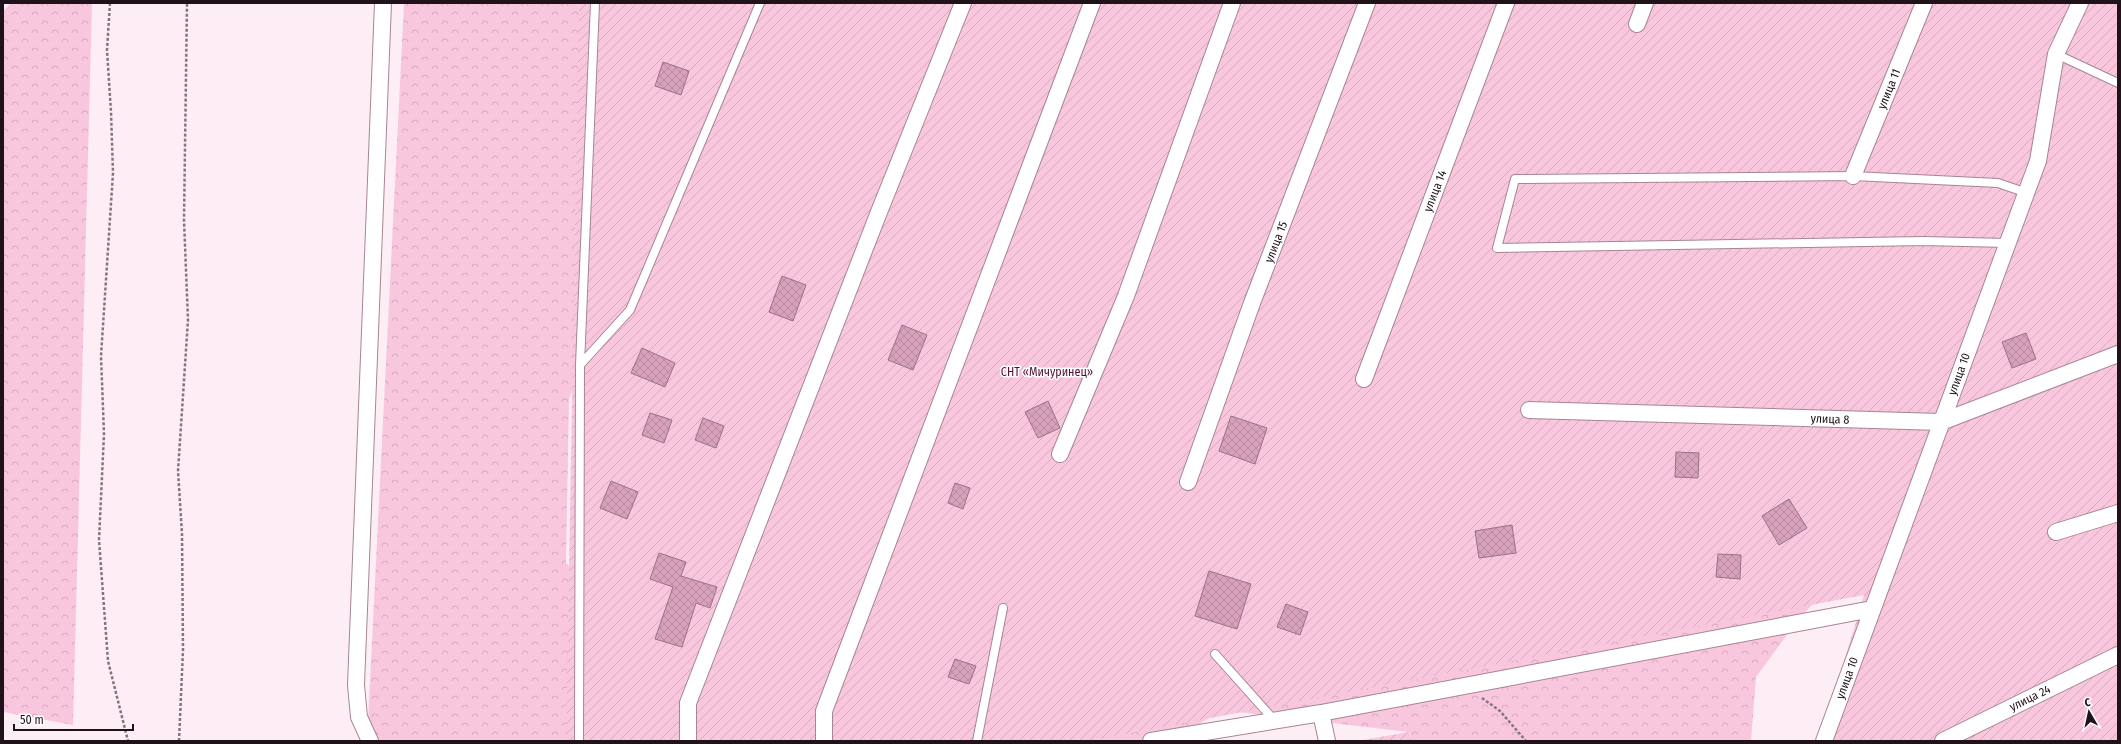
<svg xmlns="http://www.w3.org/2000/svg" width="2121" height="744" viewBox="0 0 2121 744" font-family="'Fira Sans Condensed',sans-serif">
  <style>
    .forest { fill: url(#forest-crowns) }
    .garden { fill: url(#garden-furrows) }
    .building { fill: url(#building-cross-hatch); stroke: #957483 }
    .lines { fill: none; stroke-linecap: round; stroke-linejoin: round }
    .service-casing { stroke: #a78594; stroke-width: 10 }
    .minor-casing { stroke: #a78594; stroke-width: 18 }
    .path { stroke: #83757c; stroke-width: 2.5; stroke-dasharray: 3 2; stroke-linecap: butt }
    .service { stroke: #fff; stroke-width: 8 }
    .minor { stroke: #fff; stroke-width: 16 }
    .labels { text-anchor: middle; stroke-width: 3; stroke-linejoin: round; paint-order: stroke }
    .street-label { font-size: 12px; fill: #1f1218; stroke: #fff }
    .park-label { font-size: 12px; fill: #501136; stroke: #fff }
  </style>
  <defs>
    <pattern id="forest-crowns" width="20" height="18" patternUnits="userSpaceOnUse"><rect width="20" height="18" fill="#f8c7de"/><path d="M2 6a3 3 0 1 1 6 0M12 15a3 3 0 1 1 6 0" fill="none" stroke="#d4aabe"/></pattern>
    <pattern id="garden-furrows" width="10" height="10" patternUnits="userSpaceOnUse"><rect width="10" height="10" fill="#f8c7de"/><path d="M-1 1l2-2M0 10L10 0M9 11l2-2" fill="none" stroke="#d4aabe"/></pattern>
    <pattern id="building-cross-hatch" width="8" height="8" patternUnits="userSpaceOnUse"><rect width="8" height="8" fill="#d8a1bb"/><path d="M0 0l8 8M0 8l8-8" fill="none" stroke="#b98aa0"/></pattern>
  </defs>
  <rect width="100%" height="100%" fill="#fdeef5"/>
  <path class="forest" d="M11,3h81l-19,722 -70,-13v-701z
    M404,3h467l-206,206 -96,189 -3,165 124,118 1205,-170 -101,114 -38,52 -5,64h-339l-3,-9 -188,-22 -47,31h-807z"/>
  <path class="garden" d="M579,3h1539v738h-298l44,-146 -776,146h-522z
    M1409,732l3,9h-55z"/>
  <path class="building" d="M663,62l26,9 -8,24 -26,-9z
    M782,276l24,9 -13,36 -24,-9z
    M902,325l25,10 -14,35 -25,-10z
    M2026,333l10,26 -24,9 -10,-26z
    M642,348l33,15 -10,24 -34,-14z
    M1048,401l12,27 -22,10 -13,-26z
    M650,413l22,7 -8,23 -22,-8z
    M1231,416l36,12 -12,36 -36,-13z
    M703,418l21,8 -8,22 -21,-8z
    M1676,452l23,1 -1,25 -23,-1z
    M611,481l27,11 -11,27 -27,-11z
    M955,483l15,5 -7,21 -15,-6z
    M1789,499l18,29 -28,17 -17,-29z
    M1512,525l4,28 -37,5 -4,-27z
    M659,553l27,9 -5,14 36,11 -7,21 -14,-5 -14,44 -27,-8 18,-52 -23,-8z
    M1718,554l23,1 -1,24 -24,-2z
    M1209,571l42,13 -14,45 -42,-13z
    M1286,604l22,8 -8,23 -23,-8z
    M955,659l21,7 -7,18 -21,-7z"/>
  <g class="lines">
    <defs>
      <path id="service" d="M2056,54l62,29
        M2008,243l-85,-2 -426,7 18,-69 338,-3 145,7 29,10
        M580,365l50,-55 130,-307
        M1215,654l59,66
        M579,741l1,-376 15,-362
        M977,741l26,-133"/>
      <path id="minor" d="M1637,24l8,-21
        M1853,176l71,-173
        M1364,379l142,-376
        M1529,410l412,12 177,-68
        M1060,454l66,-158 106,-293
        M1188,482l64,-179 115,-300
        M2056,532l62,-19
        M1321,713l6,28
        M370,741l-11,-24 -3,-32 27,-682
        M688,741v-38l191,-491 84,-209
        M824,741v-30l268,-708
        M1151,741l170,-28 551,-104
        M1824,741l214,-580 18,-107 24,-51
        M1943,741l175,-86"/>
    </defs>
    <use href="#service" class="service-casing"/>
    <use href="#minor" class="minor-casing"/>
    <path class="path" d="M110,3l-3,47 4,62 2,61 -12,183 3,78 -5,106 9,121 20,80
      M1482,698l18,13 26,30
      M179,741l4,-91 -1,-116 -4,-63 10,-151 -4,-100 3,-217"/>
    <use href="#service" class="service"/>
    <use href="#minor" class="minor"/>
  </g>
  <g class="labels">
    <g class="street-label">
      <text transform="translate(1889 89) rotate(-68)" y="4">улица 11</text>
      <text transform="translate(1435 191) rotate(-69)" y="4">улица 14</text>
      <text transform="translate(1276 242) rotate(-69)" y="4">улица 15</text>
      <text transform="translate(1959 374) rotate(-70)" y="4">улица 10</text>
      <text transform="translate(1830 419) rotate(2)" y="4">улица 8</text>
      <text transform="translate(1847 678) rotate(-70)" y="4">улица 10</text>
      <text transform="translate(2030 698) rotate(-26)" y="4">улица 24</text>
    </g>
    <g class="park-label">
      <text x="1047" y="376">СНТ «Мичуринец»</text>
    </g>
  </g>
  <rect width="2121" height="744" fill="none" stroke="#1f1218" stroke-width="8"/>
  <g transform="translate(2089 712) rotate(351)" stroke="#ffffff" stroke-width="3" paint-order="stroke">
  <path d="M0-3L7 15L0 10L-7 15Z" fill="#1f1218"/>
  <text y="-6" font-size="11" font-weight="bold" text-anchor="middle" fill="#1f1218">С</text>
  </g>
  <path d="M14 724v6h119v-6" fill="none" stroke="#1f1218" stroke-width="2"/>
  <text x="20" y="724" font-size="12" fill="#1f1218" stroke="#ffffff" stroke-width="3" paint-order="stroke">50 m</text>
</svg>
